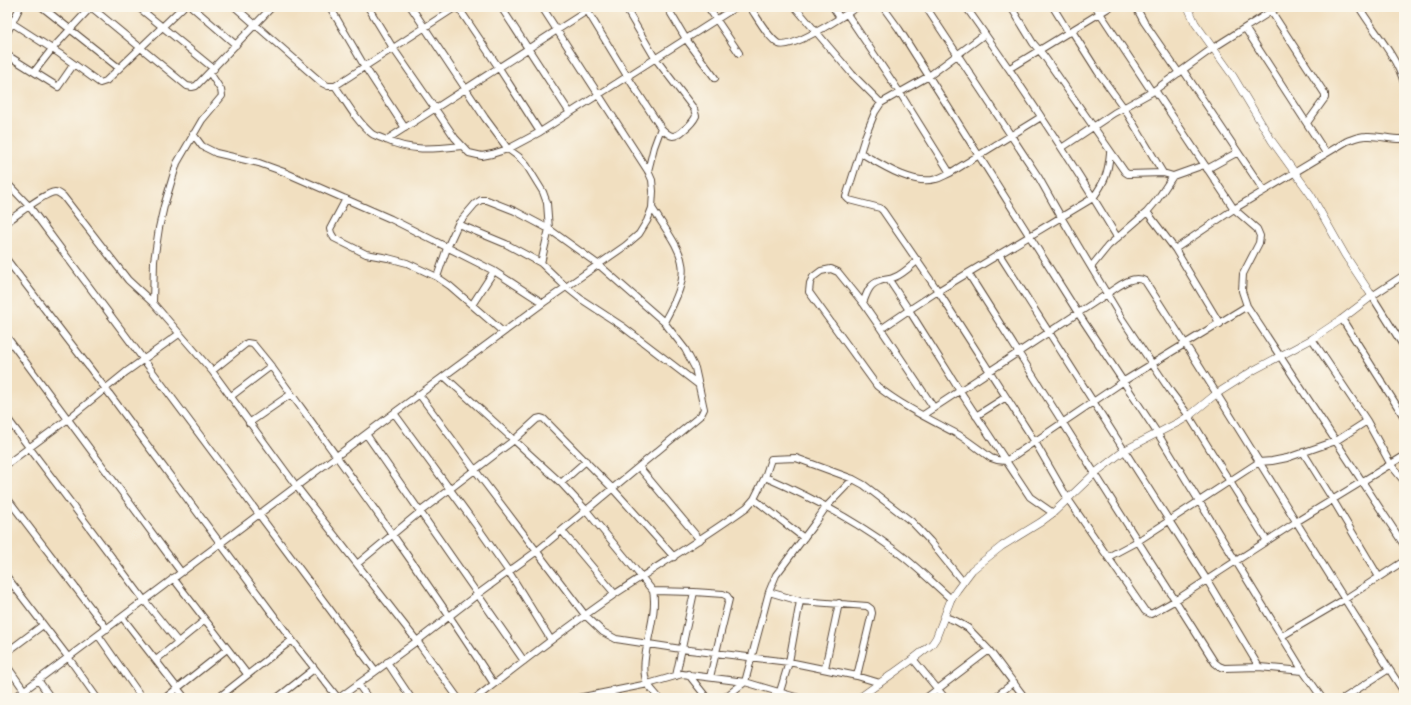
<svg xmlns="http://www.w3.org/2000/svg" width="1411" height="705" viewBox="0 0 1411 705" font-family="Mynerve,sans-serif">
  <style>
    .lines { fill: none; stroke-linecap: round; stroke-linejoin: round }
    .minor-casing { stroke: #564536; stroke-width: 8 }
    .tertiary-casing { stroke: #564536; stroke-width: 8 }
    .minor { stroke: #fff; stroke-width: 6 }
    .tertiary { stroke: #fff; stroke-width: 7 }
  </style>
  <rect width="100%" height="100%" fill="#fbf7ec"/>
  <filter id="ink" filterUnits="userSpaceOnUse"><feTurbulence type="fractalNoise" baseFrequency=".025" numOctaves="2"/><feDisplacementMap in="SourceGraphic" scale="8" xChannelSelector="R" yChannelSelector="G"/><feConvolveMatrix kernelMatrix="1 2 1 2 8 2 1 2 1" color-interpolation-filters="sRGB"/></filter>
  <filter id="wash" filterUnits="userSpaceOnUse"><feTurbulence type="fractalNoise" baseFrequency=".012" numOctaves="4" result="noise"/><feDisplacementMap in="SourceGraphic" scale="16" xChannelSelector="R" yChannelSelector="G"/><feGaussianBlur stdDeviation="0.9" result="paint"/><feColorMatrix in="noise" values="0 0 0 0 0 0 0 0 0 0 0 0 0 0 0 0 0 1.4 0 .05"/><feComposite in="paint" operator="in"/></filter>
  <g filter="url(#wash)">
    <rect width="100%" height="100%" fill="#f1dfc0"/>
  </g>
  <g filter="url(#ink)">
    <g class="lines">
      <defs>
        <path id="minor" d="M42,7l77,61
          M91,7l96,79 5,1 4,-1 76,-79
          M138,7l76,62
          M192,7l44,38
          M235,7l87,76 6,3h7l121,-79
          M330,7l35,60 40,61
          M368,7l25,41 43,62 19,28 14,15 13,3 10,-2 16,-5 32,-17 196,-125
          M411,7l74,111 23,31 11,8 8,9 16,26 4,11 2,26 -8,34
          M458,7l41,61 41,64
          M501,7l69,106
          M585,7l42,69 34,52c10,10 13,11 24,1 5,-4 8,-7 11,-13l-2,-7 -39,-51 -30,-51
          M667,7l19,32 29,39
          M708,7l31,46
          M750,7c7,10 19,32 29,37 13,6 66,-29 78,-37
          M795,7l57,67 29,29
          M833,7l7,11
          M883,7l16,22 179,284 80,121 145,237 19,27
          M926,7l113,171 22,39 61,102 49,73 18,24 78,125
          M966,7c53,75 104,151 151,230
          M1011,7l22,36 11,13 81,116 3,2 35,-1 10,3
          M1053,7l16,26
          M1096,7l56,85
          M1136,7l8,15 35,51
          M1359,7c15,25 37,48 45,76
          M1271,11l54,83v4l-18,25
          M847,14l53,79 50,80
          M12,23l48,31 40,29 6,-2 77,-74
          M1245,28l81,125
          M1072,31l26,41 26,36 39,65
          M7,33l13,-26
          M985,34l-56,42 -48,27 -6,9 -10,25 -19,60 3,3 31,8 3,3 55,80 97,151 33,57 77,112 6,3 25,-14 120,-78 108,-66
          M7,55l51,32 16,-23
          M1010,68l100,-61
          M1183,70l81,121
          M34,72l18,-23 39,-42
          M335,86c11,15 21,35 36,47 3,3 9,4 13,6 27,13 50,10 78,7
          M1155,90l79,119 23,20 3,7 -1,7 -16,31 -1,17 5,15 157,239
          M193,134l9,12 14,7 43,10 25,9 107,47 103,52 49,32
          M386,140l207,-133
          M1063,147l51,-34 38,-21 61,-44 65,-41
          M861,153c19,11 52,33 75,26 5,-1 9,-4 14,-6l91,-56
          M1207,169l31,-17
          M648,171l6,-24 7,-19
          M7,183l22,23 346,464
          M346,199l-16,30 1,4 3,5 32,16 22,4 19,5 30,14
          M652,208c33,50 43,58 12,114
          M1147,212l28,37 45,75
          M7,222c10,-7 37,-29 48,-30 3,0 5,2 8,4l65,84 25,23 59,68 85,116 120,154 41,57
          M1175,249l59,-40 113,-68c6,-2 12,-5 19,-5 13,-1 25,4 38,3
          M999,254l208,326 52,87 44,4
          M7,260l98,128 187,252 46,58
          M1091,267l17,-21 39,-34 10,-12 16,-24 31,-11
          M968,273l247,390 4,3 5,2 35,-1
          M1404,275l-32,21 32,51
          M889,280l20,30 -28,19 53,79
          M153,303l1,-42 5,-33 5,-22 13,-43 25,-43 20,-24 -1,-6 -11,-17
          M863,303c4,-10 6,-19 17,-22 5,-2 10,-1 15,-4 8,-3 16,-11 23,-17
          M472,305l22,-34
          M1342,319l62,98
          M881,329l-18,-26 -25,-31 -7,-3 -10,2 -8,6 -3,6 -1,9 68,94c23,19 56,35 82,49 11,7 22,16 32,23l6,2 9,1 118,-80 123,-75
          M503,332l-53,-46 -13,-9 10,-29 11,-24 48,20 35,19 25,24 15,12 41,27 77,59
          M7,337l174,235
          M1312,339l55,82 24,44 13,16
          M212,371l35,-28 6,1 18,22
          M444,376l117,107 25,27 67,81c6,27 -16,69 -6,92 3,5 8,10 12,15
          M419,394l56,76 110,145 18,17 13,7 65,10 108,13 68,14 23,7
          M230,397l41,-31c76,105 153,209 223,318
          M394,413l82,112 33,47 42,68
          M923,415l184,-121c11,-7 25,-20 38,-13 88,135 170,275 259,411
          M976,416l30,-19
          M7,418l137,182 34,42
          M249,423l42,-29
          M366,434l158,227
          M1303,452l30,48 46,77
          M7,464l61,-45 58,-47 53,-38
          M639,467l61,73
          M765,477l6,-18 25,-1 57,21 11,6 48,37 18,19 33,41
          M561,483l25,-22
          M7,498l100,131
          M754,499l50,39
          M1053,513l-23,-16 -70,-106 -51,-81 29,-19 155,-93c12,-17 15,-24 17,-45
          M562,531l53,63
          M1108,557l30,-16 121,-79 13,-1 15,-3 49,-17 31,-20
          M357,564l64,-53 93,-71 23,-21 4,-1 3,1 69,70 61,68
          M7,577l61,80 29,41
          M173,578l74,96
          M653,591l41,1 -18,84
          M694,592l29,2 4,2 2,3 -19,78
          M769,592l31,9 67,5 4,3 1,4 -15,63
          M122,617l63,81
          M945,617l11,4 12,7 21,22 36,48
          M98,635l44,63
          M1282,636l63,-37 59,-38
          M7,652l36,-27
          M913,659l32,39
          M156,660l49,-40
          M387,662l24,36
          M7,666l17,24
          M825,668l14,-65
          M688,674l19,24
          M38,680l13,18
          M358,684l10,14
          M613,690l5,8
          M14,698l380,-285 149,-110 82,-57 14,-12 8,-13 5,-13 1,-17 -1,-11 -4,-9 -106,-164
          M165,698l62,-49
          M218,698l74,-58
          M277,698l37,-29
          M339,698l78,-57 61,-47 59,-43 164,-136 3,-6 -9,-41 -10,-19 -21,-27 -65,-57 -50,-36 -34,-18 -28,-11h-6l-6,4 -17,20
          M476,698c46,-36 91,-71 139,-104 44,-29 89,-56 132,-87l7,-8 11,-22c46,20 91,44 131,74 19,14 37,32 55,48
          M578,698l70,-14 34,-10 63,8 54,16
          M724,698l21,-16 24,-90 7,-17 39,-52 11,-16 27,-28
          M778,698l11,-36 11,-61
          M926,698l63,-48
          M994,698l20,-16
          M1344,698l45,-29"/>
        <path id="tertiary" d="M859,698l54,-39 19,-15 4,-6 15,-39 6,-9 15,-20 30,-24 39,-24 12,-9 42,-40 30,-23 54,-28 10,-6 27,-22 38,-24 58,-31 30,-20 30,-23 -27,-41 -34,-60 -39,-54 -39,-65 -38,-53 -7,-16"/>
      </defs>
      <use href="#minor" class="minor-casing"/>
      <use href="#tertiary" class="tertiary-casing"/>
      <use href="#minor" class="minor"/>
      <use href="#tertiary" class="tertiary"/>
    </g>
  </g>
  <rect width="1411" height="705" fill="none" stroke="#fbf7ec" stroke-width="24"/>
</svg>
